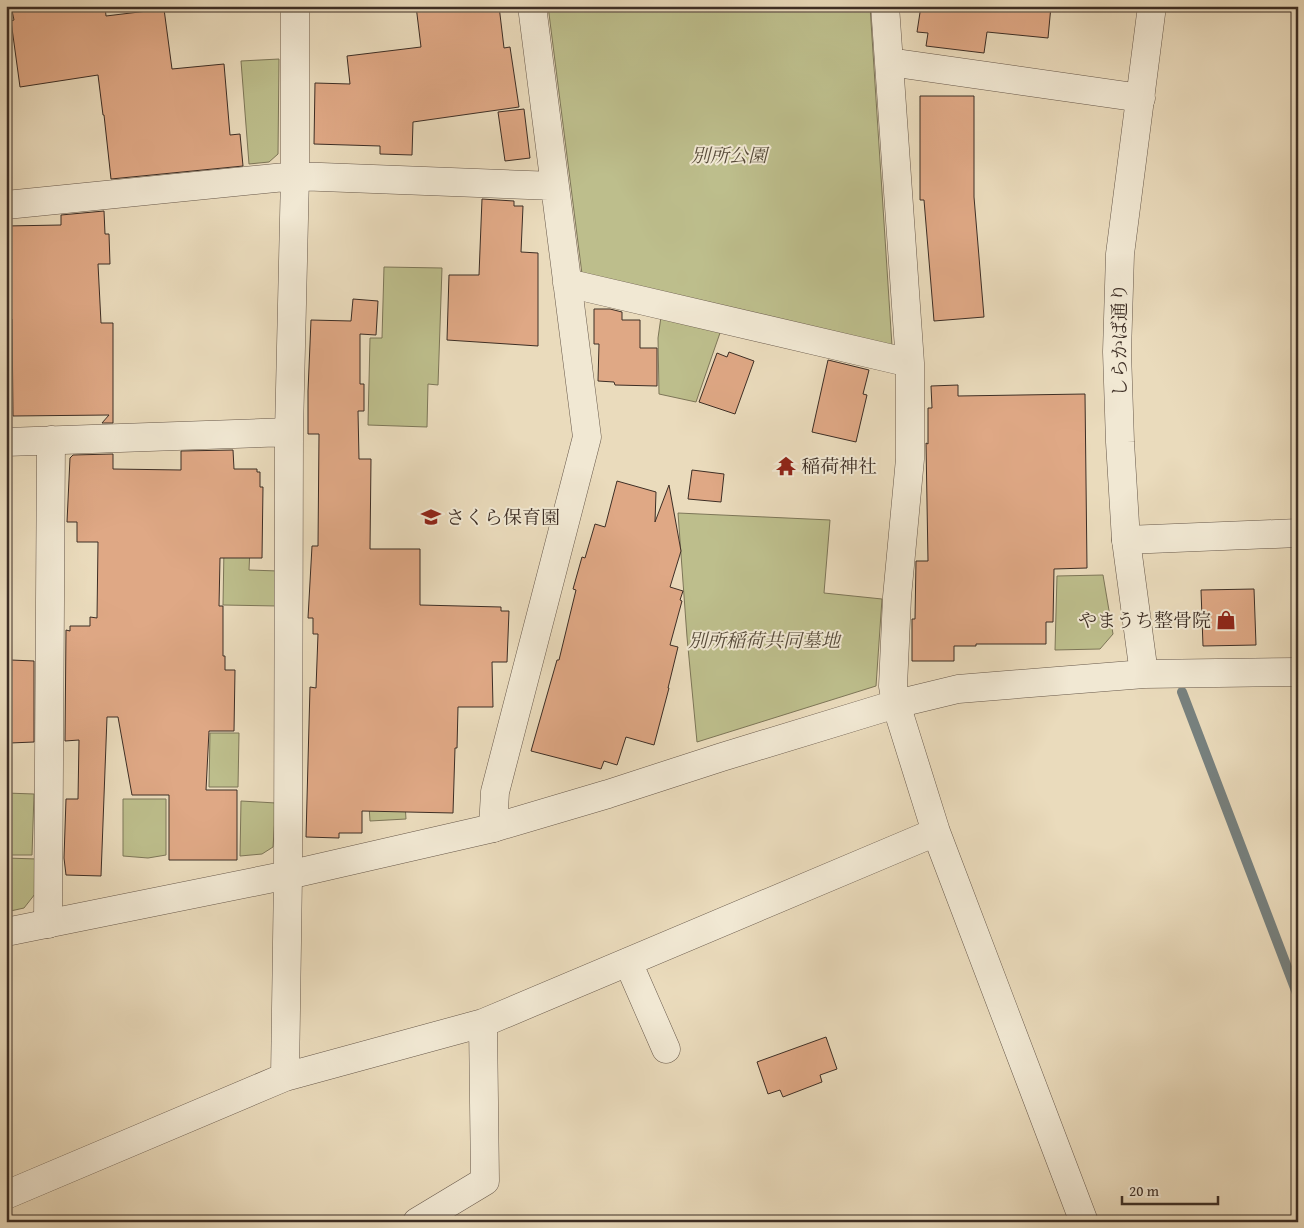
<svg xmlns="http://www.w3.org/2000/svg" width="1304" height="1228" viewBox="0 0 1304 1228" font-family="'Gentium Book Plus','Noto Serif JP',serif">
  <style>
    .green { fill: #bdbe8c; stroke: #7d7658 }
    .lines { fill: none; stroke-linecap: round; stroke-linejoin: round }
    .stream { stroke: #77817f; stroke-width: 10 }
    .building { fill: #dfa885; stroke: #3d2e25 }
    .minor-casing { stroke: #68594b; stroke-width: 29 }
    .tertiary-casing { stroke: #68594b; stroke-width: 29 }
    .minor { stroke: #f1e8d3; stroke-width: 28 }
    .tertiary { stroke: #f1e8d3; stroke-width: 28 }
    .labels { text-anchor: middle; stroke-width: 4; stroke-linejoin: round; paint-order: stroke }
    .park-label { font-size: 19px; font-style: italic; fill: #574b3a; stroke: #f1e8d3 }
    .street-label { font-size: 19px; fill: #3d2e25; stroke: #f1e8d3 }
    .poi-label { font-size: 19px; fill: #3d2e25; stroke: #f1e8d3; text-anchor: start }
  </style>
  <rect width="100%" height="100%" fill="#eadbbc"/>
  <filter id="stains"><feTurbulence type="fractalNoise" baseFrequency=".004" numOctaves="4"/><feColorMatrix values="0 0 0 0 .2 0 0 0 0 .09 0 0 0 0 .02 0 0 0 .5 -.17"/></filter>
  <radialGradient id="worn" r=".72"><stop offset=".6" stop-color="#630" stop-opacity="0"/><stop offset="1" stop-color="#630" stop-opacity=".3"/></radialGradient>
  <path class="green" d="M548,6h322l22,340 -310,-72z
    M279,59l-1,95 -9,8 -20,2 -8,-103z
    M384,267l58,1 -4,117 -10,-1 -1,43 -59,-2 2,-87h12z
    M661,317l60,13 -25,72 -37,-8 -1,-56z
    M678,513l152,7 -6,73 58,6 -6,87 -179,56 -10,-105z
    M224,548h26l-1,22 29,1 -1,35 -54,-1z
    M1103,575l10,59 -13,15 -45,1 2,-74z
    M210,733h29l-1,54h-29z
    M404,789l2,30 -36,2 -2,-31z
    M6,793l28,1 -2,61h-26z
    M123,799h43v56l-18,3 -25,-2z
    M241,801l35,2 -3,44 -11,7 -22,2z
    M6,858l31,1 -2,35 -11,14 -18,4z"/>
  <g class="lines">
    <path class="stream" d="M1182,692l116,304"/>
  </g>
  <path class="building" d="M11,6h94l1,10 58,-7 8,60 52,-5 6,71 10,-1 3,32 -132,13 -7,-64h-1l-5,-40 -78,12 -9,-66 3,-1z
    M416,6h83l5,42 6,-1 9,60 -106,15 -1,33 -32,-1v-8l-66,-2 1,-61 35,1 -3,-28 74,-9z
    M921,6h130l-3,32 -61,-6 -3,21 -58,-7 2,-13 -11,-1z
    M920,96h54v101l10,120 -50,4 -10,-121h-4z
    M524,109l6,49 -25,3 -7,-49z
    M482,199l32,2v5h9l-2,46 17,1v93l-91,-6 2,-65h30z
    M104,211l1,23h4l1,30h-12l3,59h12v100h-11l7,-8 -96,1 -1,-97h-6v-93l55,-1v-10z
    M353,299l25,2 -2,34 -16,-1v50h4v27h-6l1,48h12l-1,90h50v56l81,2v4h8l-2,51h-15l1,45h-35l-1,41h-2l-2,65 -91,-2v22h-23v5l-33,-1 4,-150 6,1 2,-54h-5v-16h-5l4,-72h6l1,-112h-11v-43l3,-71 40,1z
    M594,309h16l12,3v8h18v28h17v38l-42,-1 -1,-3 -16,-1 1,-37h-5z
    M729,352l25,9 -19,53 -36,-12 18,-49 10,4z
    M828,360l41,10 -6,24 4,1 -11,47 -44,-10z
    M958,385v11l127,-2 2,174 -33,1 -1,53h-7v22h-70v2h-22v15h-42v-42h3l1,-58h12l-2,-118 2,1v-36h4l-1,-22z
    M233,450l1,19h23v3h3v15h3l-1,71h-42l-1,48h4v50h2v14h10l-1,61h-25l-3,59h31v70h-68v-65h-37l-14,-78h-11l-6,159 -35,-1 -2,-17 2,-59h12l1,-59 -14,1 1,-111 4,1v-5h20v-9l7,1 1,-76h-21v-20h-10l3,-64 3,-3 40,-1v15l68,1v-19z
    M692,470l32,4 -3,28 -33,-3z
    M617,481l39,11 -1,30 14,-37 12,66 -11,36 13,4 -3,9 2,1 -12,44 8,2 -10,41h1l-15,57 -28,-8 -9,28 -13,-4 -3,8 -70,-18 26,-91h2l17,-70 -3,-1 9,-32 3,1 10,-34 10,3z
    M1254,589l2,56 -53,1 -2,-56z
    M11,660l23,1v81l-24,1z
    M826,1037l11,32 -17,6 2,7 -39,15 -3,-7 -12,4 -11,-32z"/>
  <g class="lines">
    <defs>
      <path id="minor" d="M885,6l25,357v96l-13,138 -4,89 3,18 40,128 148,390
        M889,62l252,36
        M6,205l289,-29 260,10
        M567,283l343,80
        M6,442l283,-10
        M1126,540l172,-7
        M493,828l2,-36 92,-355 -55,-431
        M48,924l3,-484
        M628,962l38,87
        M285,1077l3,-202 1,-443 6,-256v-170
        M6,1195l279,-118 198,-54 453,-191
        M417,1222l68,-41 -2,-158"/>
      <path id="tertiary" d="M1144,674l-18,-134 -6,-98 -3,-90 3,-98 32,-248
        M6,932l282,-57 205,-47 115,-34 114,-37 174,-53 62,-15 186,-15 154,-2"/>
    </defs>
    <use href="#minor" class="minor-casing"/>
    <use href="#tertiary" class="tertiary-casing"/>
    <use href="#minor" class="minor"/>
    <use href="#tertiary" class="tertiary"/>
  </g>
  <defs>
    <symbol id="temple-bare" viewBox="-9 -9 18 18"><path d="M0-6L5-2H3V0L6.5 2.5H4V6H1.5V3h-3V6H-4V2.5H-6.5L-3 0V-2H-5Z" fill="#8f2418" stroke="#f1e8d3" stroke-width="2.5" paint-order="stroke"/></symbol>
    <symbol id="school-bare" viewBox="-9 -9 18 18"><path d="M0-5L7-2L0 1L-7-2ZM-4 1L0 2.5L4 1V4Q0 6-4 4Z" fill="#8f2418" stroke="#f1e8d3" stroke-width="2.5" paint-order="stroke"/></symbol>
    <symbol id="shop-bare" viewBox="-9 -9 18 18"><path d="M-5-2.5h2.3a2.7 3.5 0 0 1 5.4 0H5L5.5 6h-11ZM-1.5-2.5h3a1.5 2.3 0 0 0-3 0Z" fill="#8f2418" stroke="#f1e8d3" stroke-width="2.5" paint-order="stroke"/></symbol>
  </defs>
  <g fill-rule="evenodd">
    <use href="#temple-bare" x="772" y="452" width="28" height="28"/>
    <use href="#school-bare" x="417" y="503" width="28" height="28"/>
    <use href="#shop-bare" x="1212" y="606" width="28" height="28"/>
  </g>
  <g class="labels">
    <g class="park-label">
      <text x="729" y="162">別所公園</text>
      <text x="764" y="647">別所稲荷共同墓地</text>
    </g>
    <g class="street-label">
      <text transform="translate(1119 340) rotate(-90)" y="7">しらかば通り</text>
    </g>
    <g class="poi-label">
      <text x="801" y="473">稲荷神社</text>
      <text x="446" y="524">さくら保育園</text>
      <text x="1211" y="627" text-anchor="end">やまうち整骨院</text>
    </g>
  </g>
  <rect width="1304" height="1228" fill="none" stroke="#eadbbc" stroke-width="25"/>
  <rect x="8" y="8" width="1289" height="1213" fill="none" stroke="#3d2e25" stroke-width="2.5"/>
  <rect x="12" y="12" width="1279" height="1203" fill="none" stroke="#3d2e25"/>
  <path d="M1122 1196v8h96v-8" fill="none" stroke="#3d2e25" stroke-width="2.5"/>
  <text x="1129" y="1196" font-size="15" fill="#3d2e25" stroke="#f1e8d3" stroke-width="4" paint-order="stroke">20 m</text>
  <rect width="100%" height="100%" filter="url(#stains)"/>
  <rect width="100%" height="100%" fill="url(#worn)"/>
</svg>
